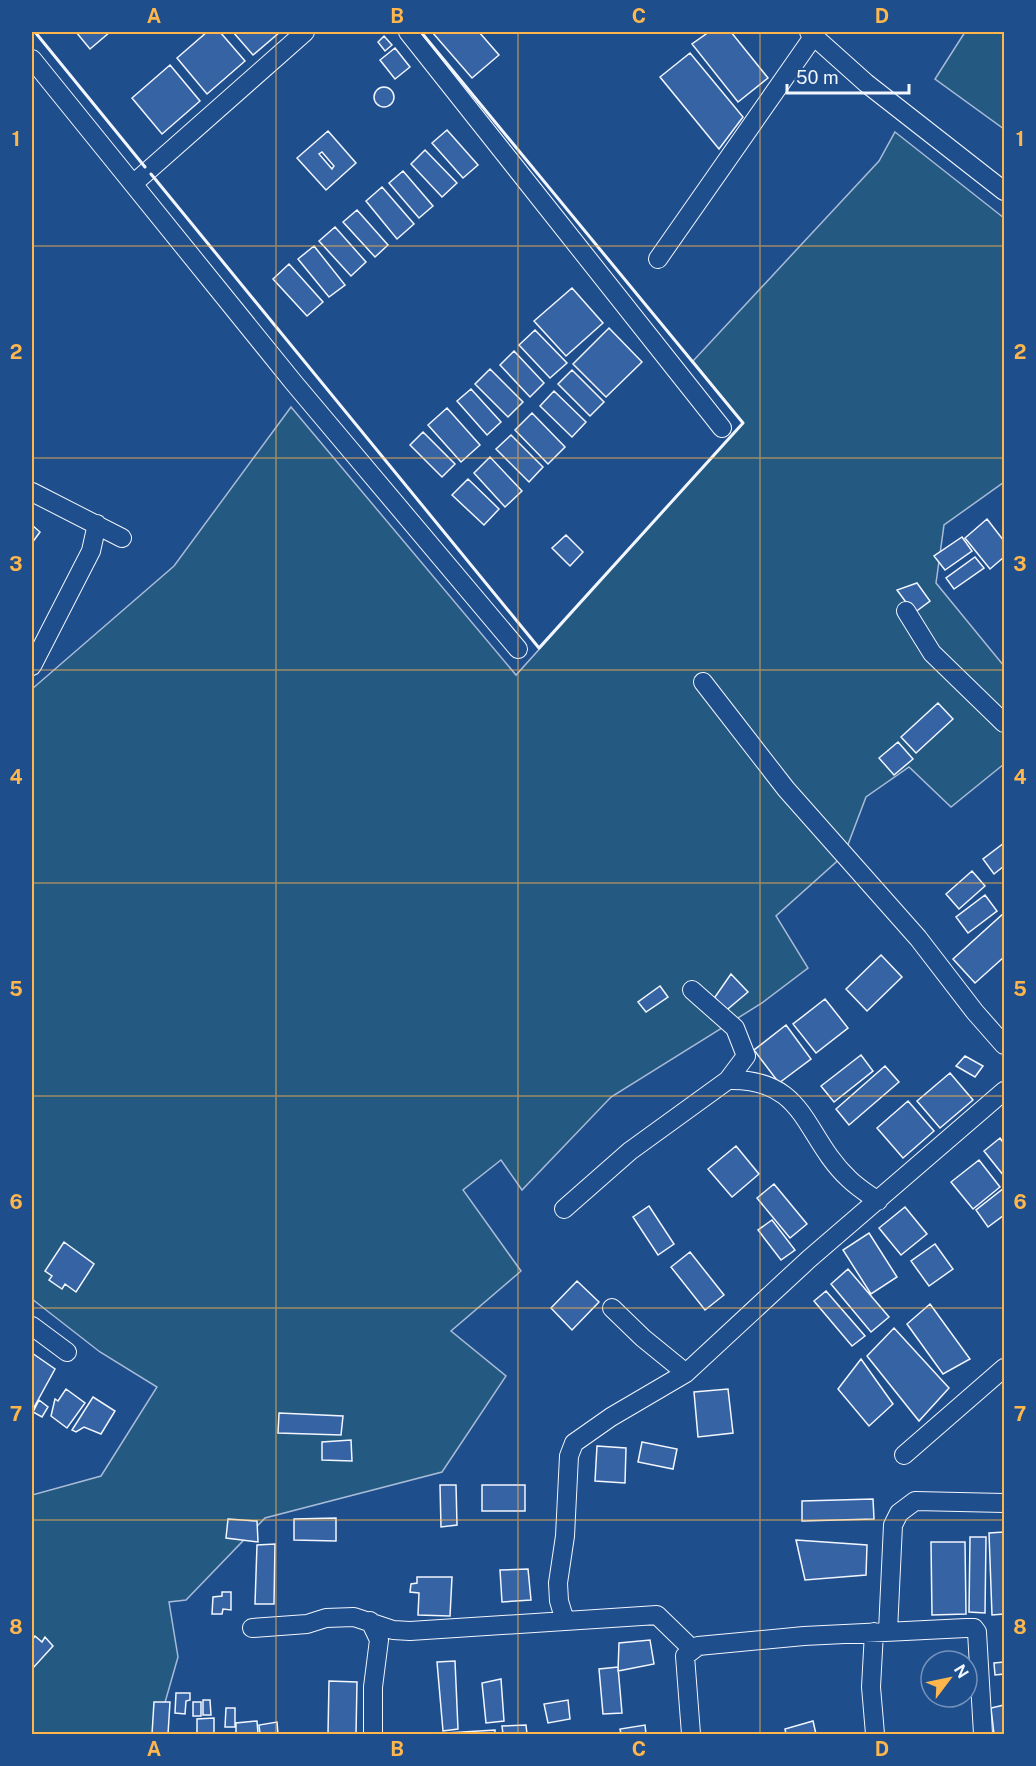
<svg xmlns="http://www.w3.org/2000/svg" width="1036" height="1766" viewBox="0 0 1036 1766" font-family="'Public Sans',sans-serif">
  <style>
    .green { fill: #245a82; stroke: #a8bbd7; stroke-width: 1.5 }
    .building { fill: #3563a3; stroke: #f2f6ff; stroke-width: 1.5; fill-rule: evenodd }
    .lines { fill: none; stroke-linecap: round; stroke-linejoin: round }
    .minor-casing { stroke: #f2f6ff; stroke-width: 20 }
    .minor { stroke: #1f4e8c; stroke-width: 18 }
    .wall { stroke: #f2f6ff; stroke-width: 3 }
    .grid { fill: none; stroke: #ffb74d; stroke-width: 1.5; stroke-opacity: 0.55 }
    .neatline { fill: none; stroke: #ffb74d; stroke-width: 2 }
    .grid-label { font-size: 20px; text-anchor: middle; font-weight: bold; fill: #ffb74d }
  </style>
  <rect width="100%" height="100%" fill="#1f4e8c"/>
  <path class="green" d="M965,32h39v97l-69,-50z
    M895,132l109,86v264l-60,43 -8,58 68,83v98l-53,43 -42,-40 -43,30 -22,58 -68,61 32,52 -46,35 -151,94 -89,93 -21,-30 -38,30 58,81 -70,60 55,45 -64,96 -177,46 -79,82 -17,2 9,55 -22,77h-124v-239l69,-19 56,-89 -57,-35 -68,-53v-610l142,-123 117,-159 225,268 227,-252 -50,-62 186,-200z"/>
  <path class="building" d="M76,32h34l-20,17z
    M207,32h13l25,29 -38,33 -30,-36z
    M233,32h47l-27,23z
    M432,32h47l20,23 -27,23z
    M709,32h22l37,46 -30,24 -46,-58z
    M384,36l8,9 -7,6 -7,-9z
    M395,48l15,19 -15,12 -15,-19z
    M690,53l53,64 -24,32 -59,-72z
    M170,65l30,36 -38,33 -30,-36z
    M374 97a10 10 0 1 1 20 0a10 10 0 1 1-20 0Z
    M447,130l31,35 -15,13 -31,-35z
    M328,131l28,32 -30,27 -29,-32zM322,152l12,14 -2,3 -13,-15z
    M425,150l32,33 -15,14 -31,-33z
    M403,171l30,35 -14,12 -30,-35z
    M382,187l32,37 -17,15 -31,-38z
    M357,210l31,35 -13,12 -32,-35z
    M335,227l31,35 -15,14 -32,-35z
    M314,246l31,39 -16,12 -31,-38z
    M289,264l34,38 -16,14 -34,-37z
    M572,288l31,35 -37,33 -32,-35z
    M609,328l33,34 -36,35 -33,-33z
    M535,330l32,33 -17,15 -31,-33z
    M514,351l30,32 -14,14 -30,-32z
    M490,369l33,33 -15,15 -33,-33z
    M572,370l32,32 -14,14 -32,-32z
    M471,389l30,33 -14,13 -30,-34z
    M554,391l32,31 -14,15 -32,-31z
    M447,408l33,37 -19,17 -33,-37z
    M532,413l33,34 -17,17 -33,-34z
    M423,432l32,32 -13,13 -32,-32z
    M511,435l32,32 -14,15 -33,-33z
    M490,457l32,34 -17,16 -31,-34z
    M468,479l31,30 -15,16 -32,-30z
    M987,519l17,22v16l-14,12 -25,-31z
    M32,525l8,7 -8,11z
    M566,535l17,17 -13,14 -18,-18z
    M962,537l10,14 -27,19 -11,-14z
    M975,557l9,11 -30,21 -8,-11z
    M917,583l13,18 -16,12 -17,-23z
    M938,703l15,16 -37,34 -15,-16z
    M898,742l15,17 -19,16 -15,-17z
    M1004,843v23l-10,8 -11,-15z
    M972,871l13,15 -26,23 -13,-15z
    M985,895l12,16 -29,22 -12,-16z
    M1004,913v44l-29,26 -22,-24z
    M881,955l21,22 -35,34 -21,-22z
    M731,974l17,18 -25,21 -8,-16z
    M660,986l8,11 -22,15 -8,-10z
    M825,999l23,29 -32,25 -23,-29z
    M786,1025l25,34 -32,24 -25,-33z
    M861,1055l12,16 -39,31 -13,-16z
    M965,1056l18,10 -8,11 -19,-11z
    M885,1066l14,16 -50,43 -13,-16z
    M950,1073l23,27 -33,28 -23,-27z
    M908,1101l26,30 -31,27 -26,-30z
    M1000,1138l4,6v32l-20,-25z
    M736,1146l23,28 -27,23 -24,-28z
    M979,1160l21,27 -27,22 -22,-27z
    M774,1184l33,40 -17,14 -33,-40z
    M1004,1188v27l-16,12 -12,-17z
    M649,1206l25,38 -16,11 -25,-38z
    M905,1207l22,27 -26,21 -22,-27z
    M772,1220l23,30 -14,10 -23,-30z
    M869,1233l28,44 -26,17 -28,-44z
    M64,1242l30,22 -18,28 -11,-8 -3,5 -13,-9 3,-4 -7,-5z
    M935,1244l18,25 -24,17 -18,-25z
    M690,1252l34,43 -19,15 -34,-43z
    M848,1269l41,48 -18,15 -40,-48z
    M577,1281l22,21 -27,28 -21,-22z
    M826,1291l39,45 -13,10 -38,-45z
    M930,1304l40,55 -27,15 -36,-50z
    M894,1328l55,60 -30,33 -52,-65z
    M32,1353l23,16 -23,42z
    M861,1359l32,45 -24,22 -31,-37z
    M66,1389l19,14 -18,25 -16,-12 4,-17 3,2z
    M728,1389l5,44 -35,4 -4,-45z
    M93,1397l22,14 -14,23 -17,-7 -8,5 -4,-2z
    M39,1400l9,7 -6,10 -9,-5z
    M279,1413l64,3 -2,19 -63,-2z
    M351,1440l1,21 -30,-1v-18z
    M642,1442l35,7 -4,20 -35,-7z
    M597,1446l29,2 -1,35 -30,-2z
    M440,1485h16l1,40 -16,2z
    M482,1485h43v26h-43z
    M873,1499l1,20 -72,2v-20z
    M336,1518v23l-42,-1v-21z
    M228,1519l29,2 1,21 -32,-4z
    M1004,1532v82l-12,1 -3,-82z
    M970,1537h16l-1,76 -16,-1z
    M796,1540l71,5 -1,30 -61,5z
    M931,1542h34l1,72 -34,1z
    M275,1544l-1,60h-19l2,-59z
    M528,1569l3,31 -29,2 -2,-32z
    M417,1577h35l-2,39 -32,-1 1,-22 -9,-1 1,-8 6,-1z
    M222,1592h9v18l-8,-1 -1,5h-10l1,-17 9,-1z
    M35,1636l7,6 3,-5 8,9 -20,22 -1,-28z
    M650,1640l4,24 -36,7 1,-28z
    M455,1661l3,68 -15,2 -6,-69z
    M1004,1662v12l-9,1 -1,-12z
    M618,1667l4,46 -19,1 -4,-45z
    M501,1679l3,42 -18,2 -4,-40z
    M329,1681l28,1 -1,52h-28z
    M176,1693h14v7l-4,1 -1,13 -10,-1z
    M203,1700h7l1,15h-8z
    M568,1700l2,19 -22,4 -4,-19z
    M154,1702h16l-2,32h-16z
    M193,1702h8v14h-8z
    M1004,1705v28l-10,1 -3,-26z
    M226,1708h9v19h-10z
    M214,1718v16h-17v-15z
    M257,1721l1,13h-22v-11z
    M813,1721l3,13h-30l-1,-5z
    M277,1722l1,12h-18l-1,-9z
    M526,1725l1,9h-24l-1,-8z
    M645,1725l1,9h-25l-1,-5z
    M495,1730v4h-66z"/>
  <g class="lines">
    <defs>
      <path id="minor" d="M408,32l314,396
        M809,32l57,51 138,108
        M32,59l262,324 224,266
        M133,184l172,-152
        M658,259l155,-222
        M32,492l90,46
        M906,611l26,42 72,70
        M32,666l59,-115 6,-27
        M703,682l83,107 132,149 57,74 29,33
        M692,990l43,38 11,28 -18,24
        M564,1209l66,-58 98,-71c79,-2 75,56 121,99 8,8 19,15 29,22
        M612,1308l31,30 43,35
        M32,1326l35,26
        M904,1455l100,-87
        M370,1621l9,19 -6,47v47
        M565,1621l-6,-20 -1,-18 7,-47 4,-80 5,-13 37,-26 75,-44 123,-114 195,-168
        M252,1628l55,-4 19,-6 28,-1 39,13 17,1 247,-16 35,34
        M888,1631l5,-106 6,-12 16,-12 89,2
        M874,1632l-3,55 4,47
        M691,1734l-6,-78 13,-10 106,-10 162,-8h8l3,4 6,102"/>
    </defs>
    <use href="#minor" class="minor-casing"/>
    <use href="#minor" class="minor"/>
    <path class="wall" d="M35,32l110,135
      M151,174l388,474 204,-225 -322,-391"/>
  </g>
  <path class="grid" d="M276,32v1702M518,32v1702M760,32v1702M32,246h972M32,458h972M32,670h972M32,883h972M32,1096h972M32,1308h972M32,1520h972"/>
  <rect width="1036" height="1766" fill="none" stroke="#1f4e8c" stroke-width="66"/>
  <g transform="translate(949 1679) rotate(58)"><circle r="28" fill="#1f4e8c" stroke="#7391ba" stroke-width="1.5"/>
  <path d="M0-4.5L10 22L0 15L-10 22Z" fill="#ffb74d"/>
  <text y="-9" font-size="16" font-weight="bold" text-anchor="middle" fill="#f2f6ff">N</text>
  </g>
  <path d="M787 84v9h122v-9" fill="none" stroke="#f2f6ff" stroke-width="3"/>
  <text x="796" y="84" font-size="18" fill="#f2f6ff" stroke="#1f4e8c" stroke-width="4.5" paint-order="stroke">50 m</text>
  <rect x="33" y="33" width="970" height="1700" class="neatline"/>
  <g class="grid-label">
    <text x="154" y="23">A</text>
    <text x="397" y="23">B</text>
    <text x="639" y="23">C</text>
    <text x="882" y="23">D</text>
    <text x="16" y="146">1</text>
    <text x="1020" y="146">1</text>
    <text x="16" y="359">2</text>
    <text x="1020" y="359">2</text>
    <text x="16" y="571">3</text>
    <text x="1020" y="571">3</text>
    <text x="16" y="784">4</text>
    <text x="1020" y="784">4</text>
    <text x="16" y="996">5</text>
    <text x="1020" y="996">5</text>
    <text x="16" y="1209">6</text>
    <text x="1020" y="1209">6</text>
    <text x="16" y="1421">7</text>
    <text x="1020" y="1421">7</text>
    <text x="16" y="1634">8</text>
    <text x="1020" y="1634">8</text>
    <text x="154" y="1756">A</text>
    <text x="397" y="1756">B</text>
    <text x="639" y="1756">C</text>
    <text x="882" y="1756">D</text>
  </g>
</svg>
